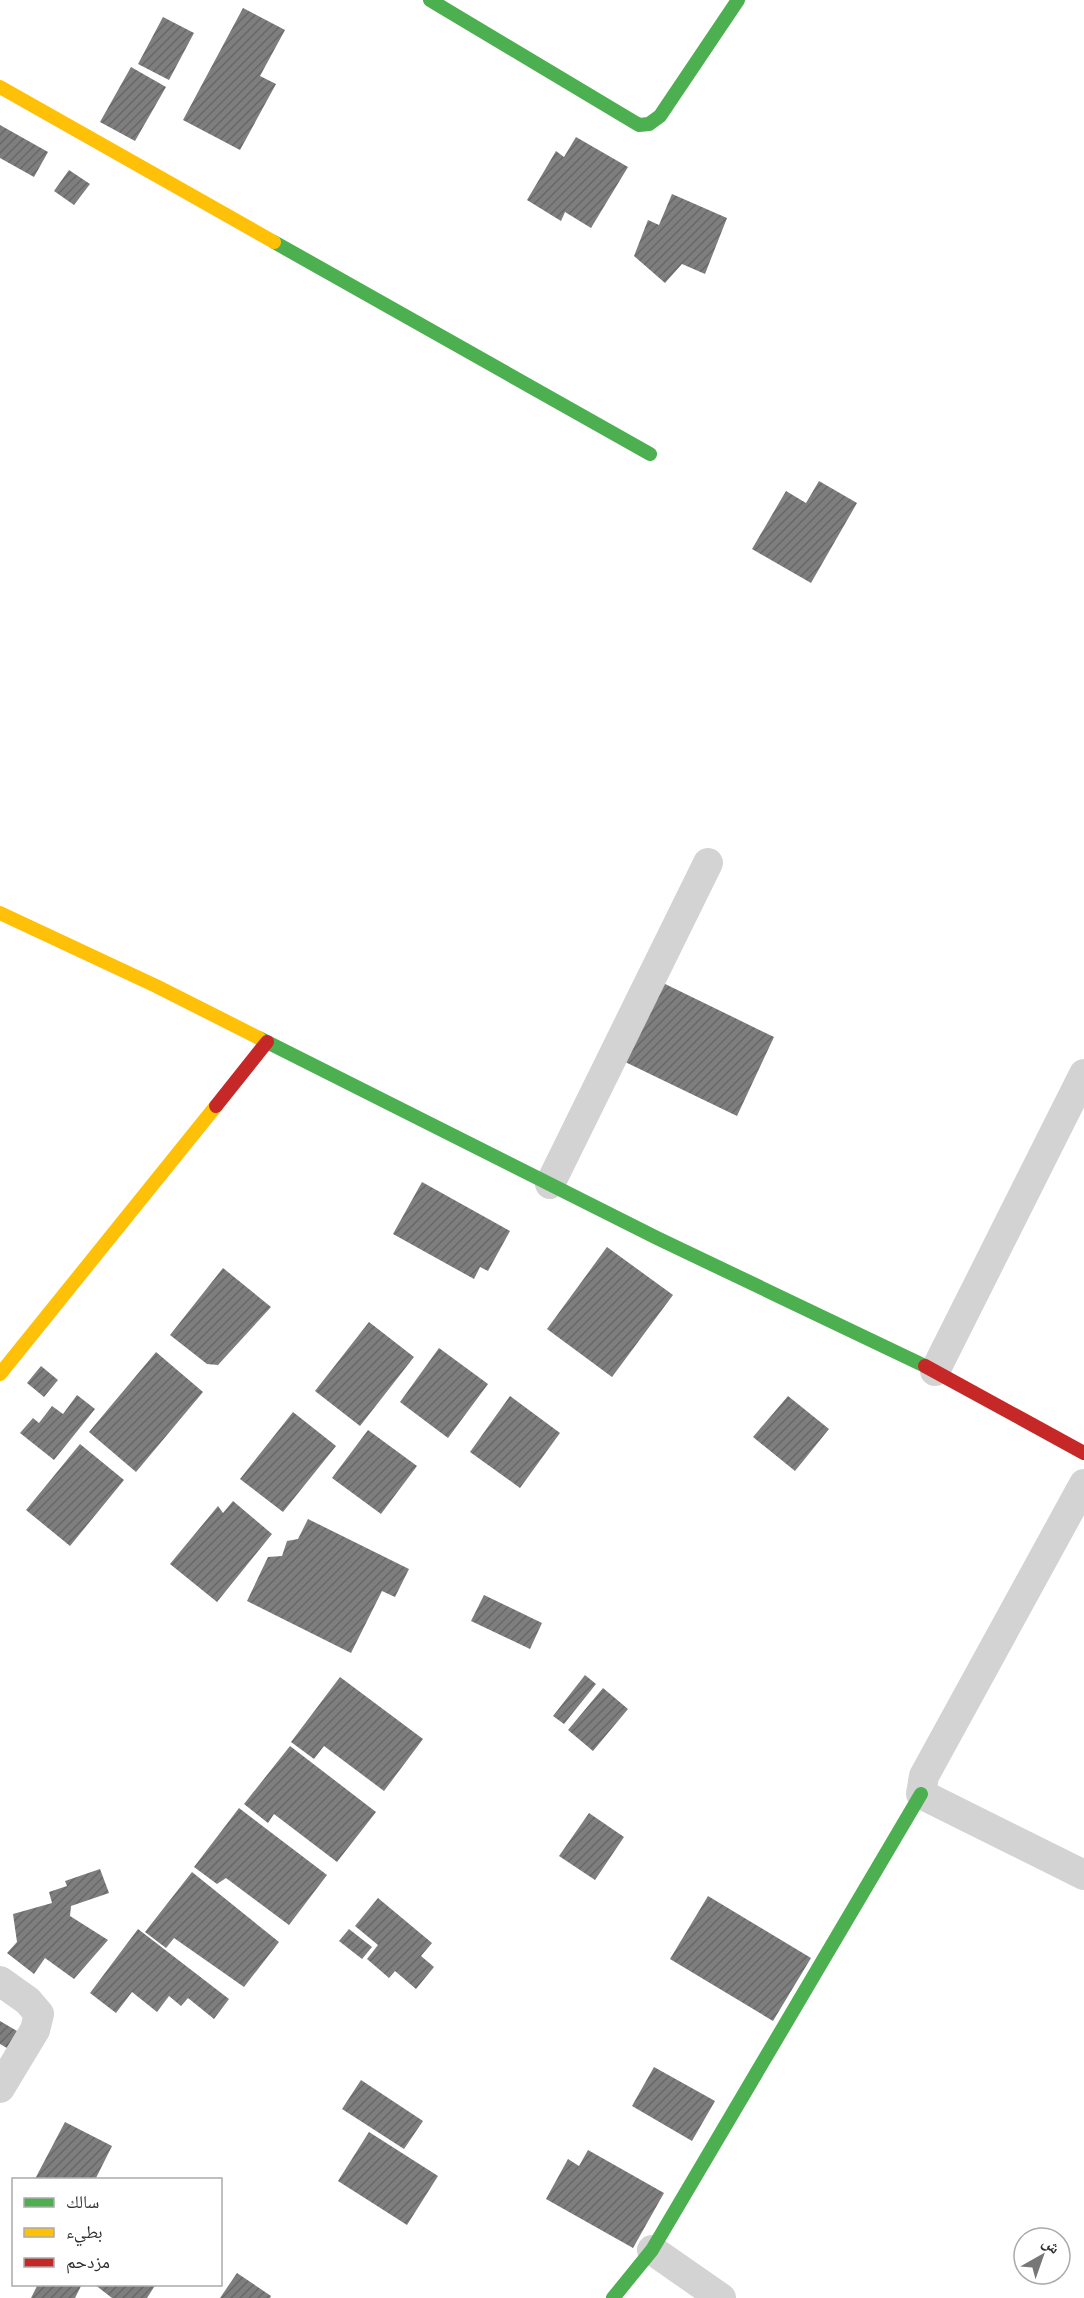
<svg xmlns="http://www.w3.org/2000/svg" width="1084" height="2298" viewBox="0 0 1084 2298" font-family="'PT Sans','Noto Naskh Arabic',sans-serif">
  <style>
    .building { fill: url(#building-hatch) }
    .lines { fill: none; stroke-linecap: round; stroke-linejoin: round }
    .street { stroke: #d3d3d3; stroke-width: 30 }
    .fast { stroke: #4caf50; stroke-width: 14 }
    .slow { stroke: #ffc107; stroke-width: 14 }
    .jam { stroke: #c62828; stroke-width: 14 }
  </style>
  <defs>
    <pattern id="building-hatch" width="6" height="6" patternUnits="userSpaceOnUse" patternTransform="scale(1.5)"><rect width="6" height="6" fill="#7e7e7e"/><path d="M-1 1l2-2M0 6l6-6M5 7l2-2" fill="none" stroke="#686868"/></pattern>
  </defs>
  <rect width="100%" height="100%" fill="#fff"/>
  <path class="building" d="M243,8l42,22 -25,46 16,8 -36,66 -57,-30z
    M163,17l31,16 -25,47 -31,-16z
    M131,67l35,20 -31,54 -35,-19z
    M0,125l48,27 -14,25 -34,-19z
    M576,137l52,30 -37,61 -26,-16 -4,9 -34,-21 29,-49 8,6z
    M69,170l21,14 -16,21 -20,-14z
    M672,194l55,24 -22,56 -23,-10 -17,19 -31,-27 14,-36 11,5z
    M819,481l38,22 -46,80 -59,-34 34,-58 20,12z
    M659,981l115,56 -37,79 -116,-56z
    M422,1182l88,49 -22,40 -8,-4 -6,12 -81,-45z
    M607,1247l66,48 -61,82 -65,-48z
    M223,1268l48,39 -53,58 -11,-1 -37,-29z
    M369,1322l45,35 -54,69 -45,-35z
    M439,1348l49,36 -40,54 -48,-36z
    M156,1352l47,40 -67,80 -47,-40z
    M41,1366l17,14 -14,17 -17,-14z
    M77,1395l18,14 -41,51 -34,-27 13,-15 6,5 13,-17 11,8z
    M510,1396l50,37 -40,55 -50,-36z
    M788,1396l41,33 -34,42 -42,-34z
    M293,1412l43,34 -53,66 -43,-33z
    M368,1430l49,36 -36,48 -49,-36z
    M80,1444l44,36 -54,66 -44,-36z
    M233,1501l39,33 -55,68 -47,-38 48,-58 5,7z
    M308,1519l101,50 -14,28 -13,-6 -31,62 -104,-52 21,-44 14,-1 5,-15 11,-2z
    M484,1595l58,28 -12,26 -59,-28z
    M585,1675l11,9 -32,40 -11,-8z
    M340,1677l83,62 -39,52 -60,-45 -10,13 -23,-17z
    M603,1688l25,21 -35,42 -25,-21z
    M290,1746l86,66 -39,50 -63,-48 -6,9 -24,-19z
    M239,1808l88,67 -38,50 -63,-47 -9,6 -23,-17z
    M589,1813l35,24 -29,43 -36,-24z
    M100,1869l9,24 -38,13 -1,10 38,24 -34,39 -29,-21 -11,16 -27,-21 10,-11 -4,-28 39,-11 -3,-11 18,-6 -2,-5z
    M192,1872l87,70 -35,45 -70,-49 -8,10 -21,-16z
    M708,1896l103,62 -38,63 -103,-62z
    M378,1898l54,45 -11,13 13,11 -18,22 -21,-18 -6,7 -22,-19 11,-14 -23,-19z
    M138,1929l91,70 -15,20 -26,-21 -7,8 -12,-10 -12,16 -25,-20 -16,21 -26,-20z
    M349,1929l23,18 -10,12 -23,-18z
    M0,2021l17,10 -10,17 -7,-4z
    M654,2067l61,34 -23,40 -60,-35z
    M361,2080l62,41 -19,28 -62,-40z
    M65,2122l47,24 -17,34 -60,-1z
    M369,2132l69,44 -31,49 -69,-44z
    M588,2150l76,43 -31,55 -87,-49 22,-40 11,7z
    M237,2273l34,23 -1,2h-50z
    M38,2284h44l-7,14h-44z
    M94,2284h62l-9,14h-35z"/>
  <g class="lines">
    <path class="street" d="M550,1184l158,-321
      M935,1371l149,-297
      M1084,1484l-160,292 -3,18 163,81
      M0,1981l28,20 11,13 -4,16 -35,58
      M652,2250l69,48"/>
    <path class="fast" d="M430,0l209,125 10,-1 11,-8 78,-116
      M274,242l376,212
      M259,1038l398,200 268,128
      M613,2298l39,-48 269,-456"/>
    <path class="slow" d="M0,87l274,155
      M0,913l156,73 103,52
      M0,1374l216,-268"/>
    <path class="jam" d="M216,1106l51,-64
      M925,1366l159,87"/>
  </g>
  <rect x="12" y="2178" width="210" height="108" fill="#ffffff" stroke="#ababab" stroke-width="1.5"/>
  <rect x="24" y="2198" width="30" height="9" fill="#4caf50" stroke="#ababab" stroke-width="1.5"/>
  <text x="66" y="2208" font-size="18" fill="#2e2e2e">سالك</text>
  <rect x="24" y="2228" width="30" height="9" fill="#ffc107" stroke="#ababab" stroke-width="1.5"/>
  <text x="66" y="2238" font-size="18" fill="#2e2e2e">بطيء</text>
  <rect x="24" y="2258" width="30" height="9" fill="#c62828" stroke="#ababab" stroke-width="1.5"/>
  <text x="66" y="2268" font-size="18" fill="#2e2e2e">مزدحم</text>
  <g transform="translate(1042 2256) rotate(40)"><circle r="28" fill="#ffffff" stroke="#ababab" stroke-width="1.5"/>
  <path d="M0-4.5L10 22L0 15L-10 22Z" fill="#777777"/>
  <text y="-9" font-size="16" font-weight="bold" text-anchor="middle" fill="#2e2e2e">ش</text>
  </g>
</svg>
